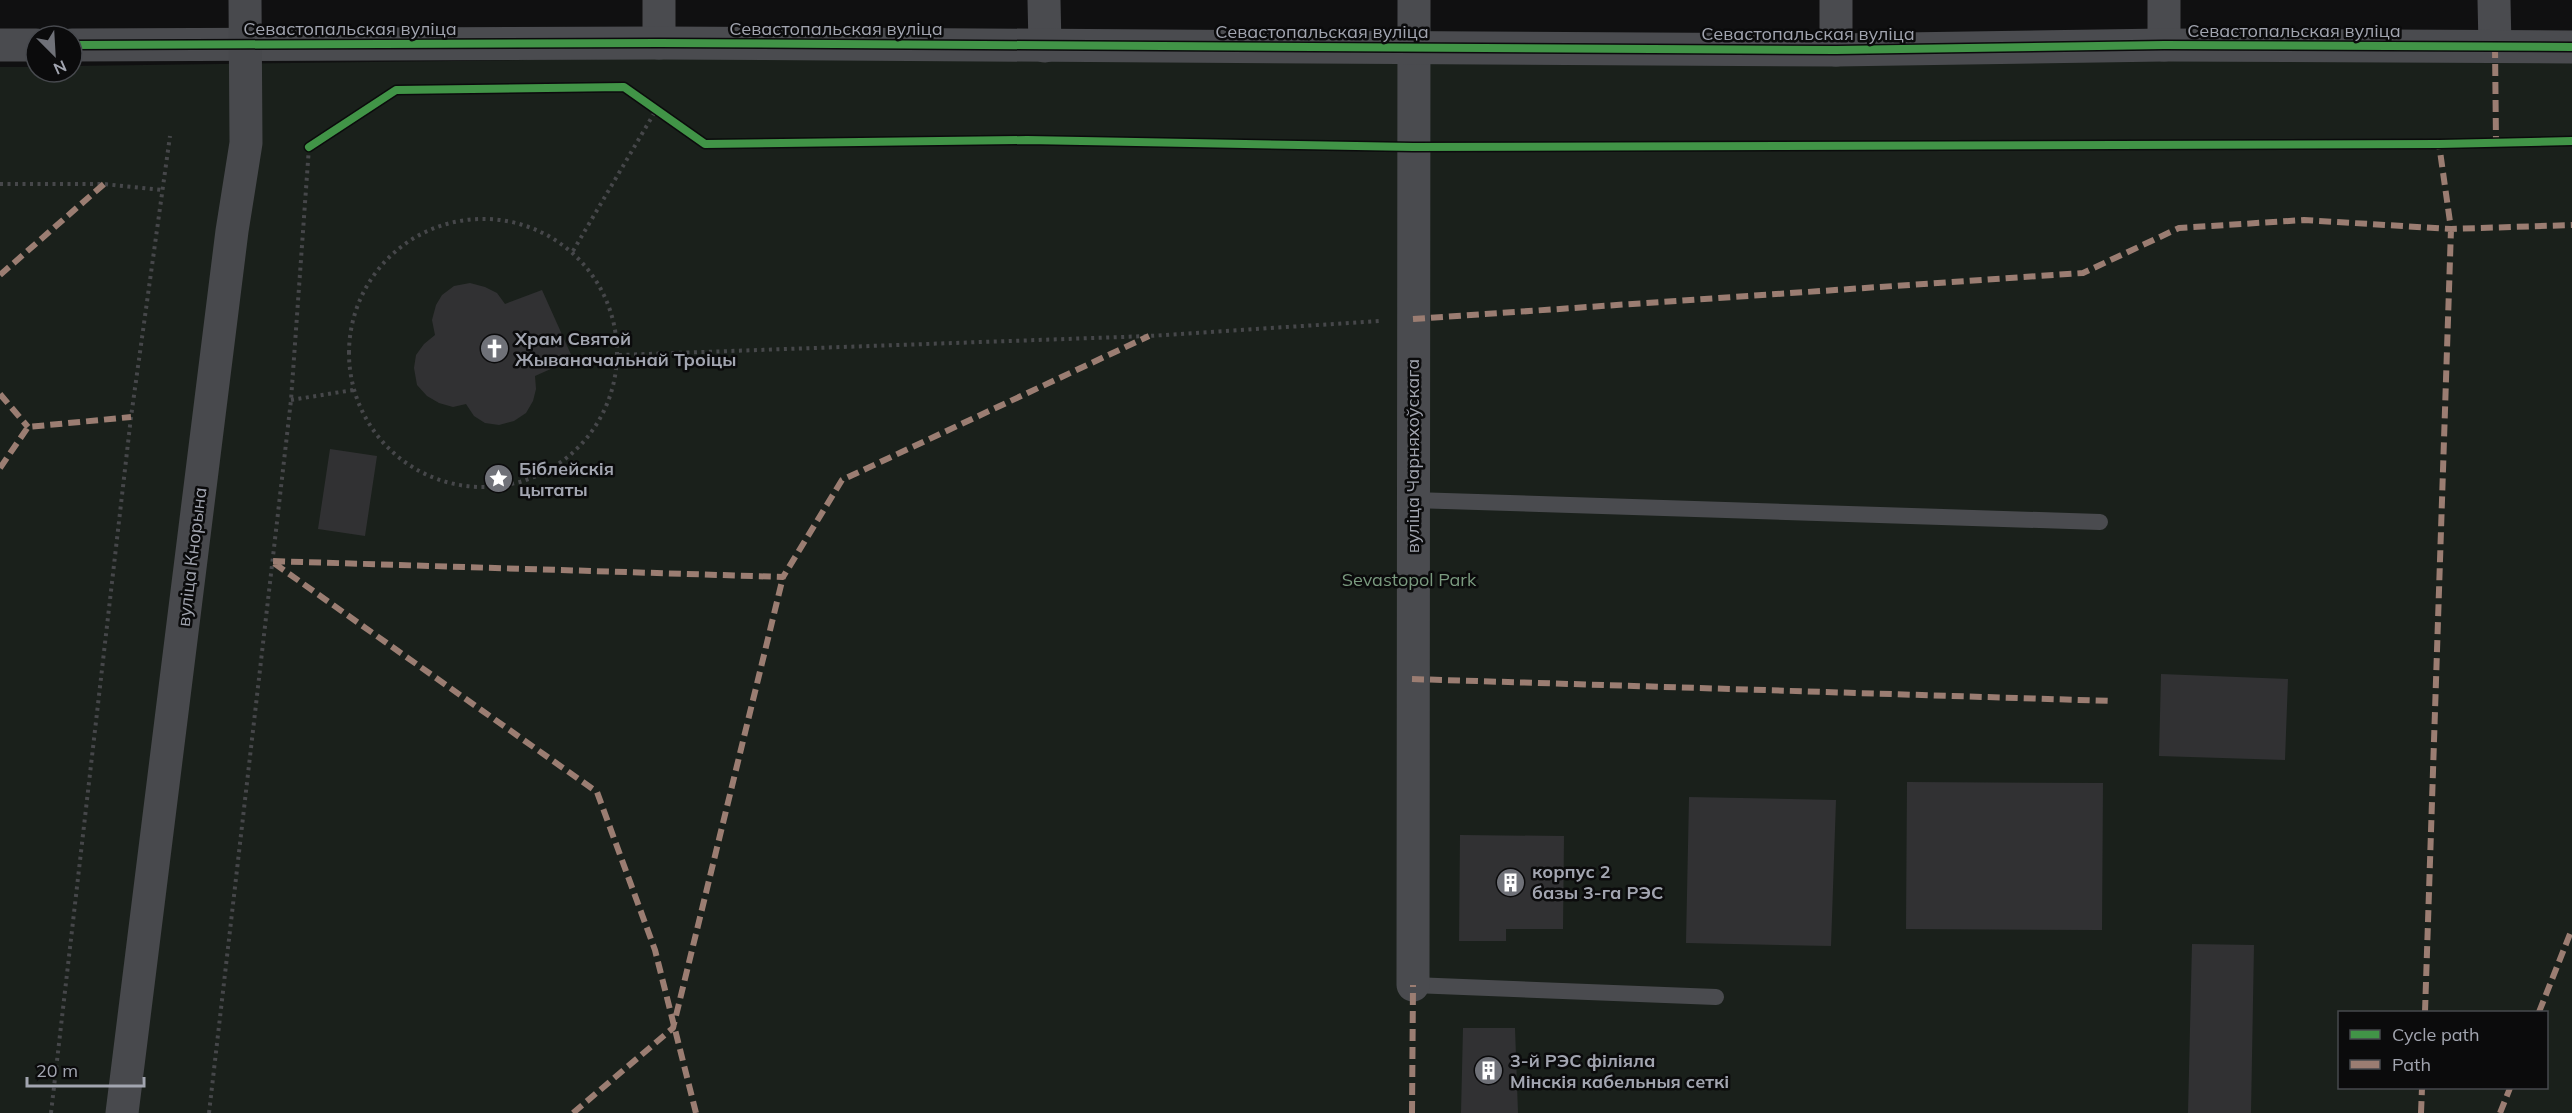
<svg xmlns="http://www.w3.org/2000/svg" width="2572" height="1113" viewBox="0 0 2572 1113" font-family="Mulish,sans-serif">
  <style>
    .green { fill: #1a201b; fill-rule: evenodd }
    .building { fill: #313133 }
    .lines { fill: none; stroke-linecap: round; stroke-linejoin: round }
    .path { stroke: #46474a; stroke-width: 4; stroke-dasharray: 3 4.5; stroke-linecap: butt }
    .service { stroke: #4a4b4f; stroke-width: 16 }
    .minor { stroke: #4a4b4f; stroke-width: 33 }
    .tertiary { stroke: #4a4b4f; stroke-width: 33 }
    .secondary { stroke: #48494d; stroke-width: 33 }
    .quiet { stroke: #9b7d72; stroke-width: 6; stroke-dasharray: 12 6; stroke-linecap: butt }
    .cycleway-casing { stroke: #0b0b0c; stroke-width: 11 }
    .cycleway { stroke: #419447; stroke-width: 8 }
    .labels { text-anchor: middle; stroke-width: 5; stroke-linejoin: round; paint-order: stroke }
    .street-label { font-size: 18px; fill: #a2a5b0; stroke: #0b0b0c }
    .poi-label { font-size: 18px; font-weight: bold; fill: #a2a5b0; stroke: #0b0b0c; text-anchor: start }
    .park-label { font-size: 18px; fill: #7a9a7f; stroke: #0b0b0c }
  </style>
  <rect width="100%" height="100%" fill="#101011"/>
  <path class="green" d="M2572,47v1066h-2572v-1046h36v5h36v-6l1343,-18zM2340,1012h206v76h-206z"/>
  <path class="building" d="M470,283l15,4 12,6 8,11 37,-14 31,69 -38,17 1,13 -3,12 -7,12 -12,8 -15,4 -14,-2 -11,-7 -8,-12 -13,3 -14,-4 -12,-7 -10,-11 -3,-17 2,-13 8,-11 11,-9 -3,-15 4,-15 6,-10 12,-9z
    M330,449l47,7 -12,80 -47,-7z
    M2161,674l127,5 -3,81 -126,-4z
    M1907,782l196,1 -1,147 -196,-1z
    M1689,797l147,3 -5,146 -145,-3z
    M1460,835l104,1 -1,93h-57v12h-47z
    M2192,944l62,1 -3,168h-63z
    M1463,1028h52l3,85h-57z"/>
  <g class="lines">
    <path class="path" d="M1451,147l988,-3 133,-3
      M0,184h104l58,6
      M349 353a134 134 0 1 1 268 0a134 134 0 1 1-268 0Z
      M573,251l83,-141
      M619,355l530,-19 230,-15
      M291,400l62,-10
      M51,1113l80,-696 39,-281
      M209,1113l82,-713 18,-253 87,-57 228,-3 81,57 322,-4 350,6"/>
    <path class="service" d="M1413,500l687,22
      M1413,985l303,12"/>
    <path class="minor" d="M659,0v43
      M1044,0l1,46
      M1836,0v50
      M2494,0l1,46
      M2164,45v-45
      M1413,985l1,-985"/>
    <path class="tertiary" d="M0,45h36
      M72,45l587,-2 1177,7 328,-5 408,2"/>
    <path class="secondary" d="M122,1113l110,-882 14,-88 -1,-143"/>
    <path class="quiet" d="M2495,46l1,97
      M0,275l104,-91
      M1413,319l670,-46 96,-45 125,-8 147,9 121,-4
      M0,394l28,33
      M0,468l28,-41 103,-10
      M1412,679l700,22
      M2425,1012l26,-783 -12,-85
      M2539,1012l33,-83
      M573,1113l100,-85 110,-451
      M696,1113l-41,-163 -58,-158 -326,-231 512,16 59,-97 307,-144
      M1412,1113l1,-128
      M2421,1113l1,-25
      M2500,1113l10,-25"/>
    <defs>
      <path id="cycleway" d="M72,45l587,-2 1177,7 328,-5 408,2
        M309,147l87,-57 228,-3 81,57 322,-4 386,7 1026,-3 133,-3"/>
    </defs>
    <use href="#cycleway" class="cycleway-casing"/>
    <use href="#cycleway" class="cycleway"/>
  </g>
  <defs>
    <symbol id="church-disc" viewBox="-11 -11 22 22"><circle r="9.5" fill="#6f7178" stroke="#0b0b0c"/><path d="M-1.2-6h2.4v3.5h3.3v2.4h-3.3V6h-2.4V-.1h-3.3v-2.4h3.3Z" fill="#fff"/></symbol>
    <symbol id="sight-disc" viewBox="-11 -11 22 22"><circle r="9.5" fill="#6f7178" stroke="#0b0b0c"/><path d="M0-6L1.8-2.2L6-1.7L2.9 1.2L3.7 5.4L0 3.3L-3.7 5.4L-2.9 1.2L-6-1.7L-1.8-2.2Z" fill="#fff"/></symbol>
    <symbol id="building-disc" viewBox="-11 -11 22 22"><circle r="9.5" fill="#6f7178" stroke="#0b0b0c"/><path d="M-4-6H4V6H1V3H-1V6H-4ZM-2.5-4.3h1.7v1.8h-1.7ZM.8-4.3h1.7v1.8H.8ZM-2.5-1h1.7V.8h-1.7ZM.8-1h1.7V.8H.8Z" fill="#fff"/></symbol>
  </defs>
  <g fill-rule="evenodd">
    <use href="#church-disc" x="478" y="332" width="33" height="33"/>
    <use href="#sight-disc" x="482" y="462" width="33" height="33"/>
    <use href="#building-disc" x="1494" y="866" width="33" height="33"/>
    <use href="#building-disc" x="1472" y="1054" width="33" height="33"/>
  </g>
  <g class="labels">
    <g class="street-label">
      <text x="350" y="35">Севастопальская вуліца</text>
      <text x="836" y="35">Севастопальская вуліца</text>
      <text x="2294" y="37">Севастопальская вуліца</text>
      <text x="1322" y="38">Севастопальская вуліца</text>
      <text x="1808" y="40">Севастопальская вуліца</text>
      <text transform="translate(1413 456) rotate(-90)" y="6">вуліца Чарняхоўскага</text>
      <text transform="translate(192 557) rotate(-83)" y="6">вуліца Кнорына</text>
    </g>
    <g class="poi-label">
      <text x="515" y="345">Храм Святой<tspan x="515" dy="21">Жываначальнай Троіцы</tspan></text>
      <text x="519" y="475">Біблейскія<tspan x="519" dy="21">цытаты</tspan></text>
      <text x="1532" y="878">корпус 2<tspan x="1532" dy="21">базы 3-га РЭС</tspan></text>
      <text x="1510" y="1067">3-й РЭС філіяла<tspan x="1510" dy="21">Мінскія кабельныя сеткі</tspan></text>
    </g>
    <g class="park-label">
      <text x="1409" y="586">Sevastopol Park</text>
    </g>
  </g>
  <rect x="2338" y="1011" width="210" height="78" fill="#0b0b0c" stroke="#47494e" stroke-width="1.5"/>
  <rect x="2350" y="1030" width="30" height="9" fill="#419447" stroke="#47494e" stroke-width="1.5"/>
  <text x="2392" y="1041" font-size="18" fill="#a2a5b0">Cycle path</text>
  <rect x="2350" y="1060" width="30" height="9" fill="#9b7d72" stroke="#47494e" stroke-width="1.5"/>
  <text x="2392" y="1071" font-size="18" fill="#a2a5b0">Path</text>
  <g transform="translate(54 54) rotate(156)"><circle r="28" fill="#0b0b0c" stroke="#47494e" stroke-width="1.5"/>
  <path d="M0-4.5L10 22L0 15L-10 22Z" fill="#6f7178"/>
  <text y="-9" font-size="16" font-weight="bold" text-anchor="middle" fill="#a2a5b0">N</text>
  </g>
  <path d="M27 1077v9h117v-9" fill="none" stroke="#a2a5b0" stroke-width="3"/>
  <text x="36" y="1077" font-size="18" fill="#a2a5b0" stroke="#0b0b0c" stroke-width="4.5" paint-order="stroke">20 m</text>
</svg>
